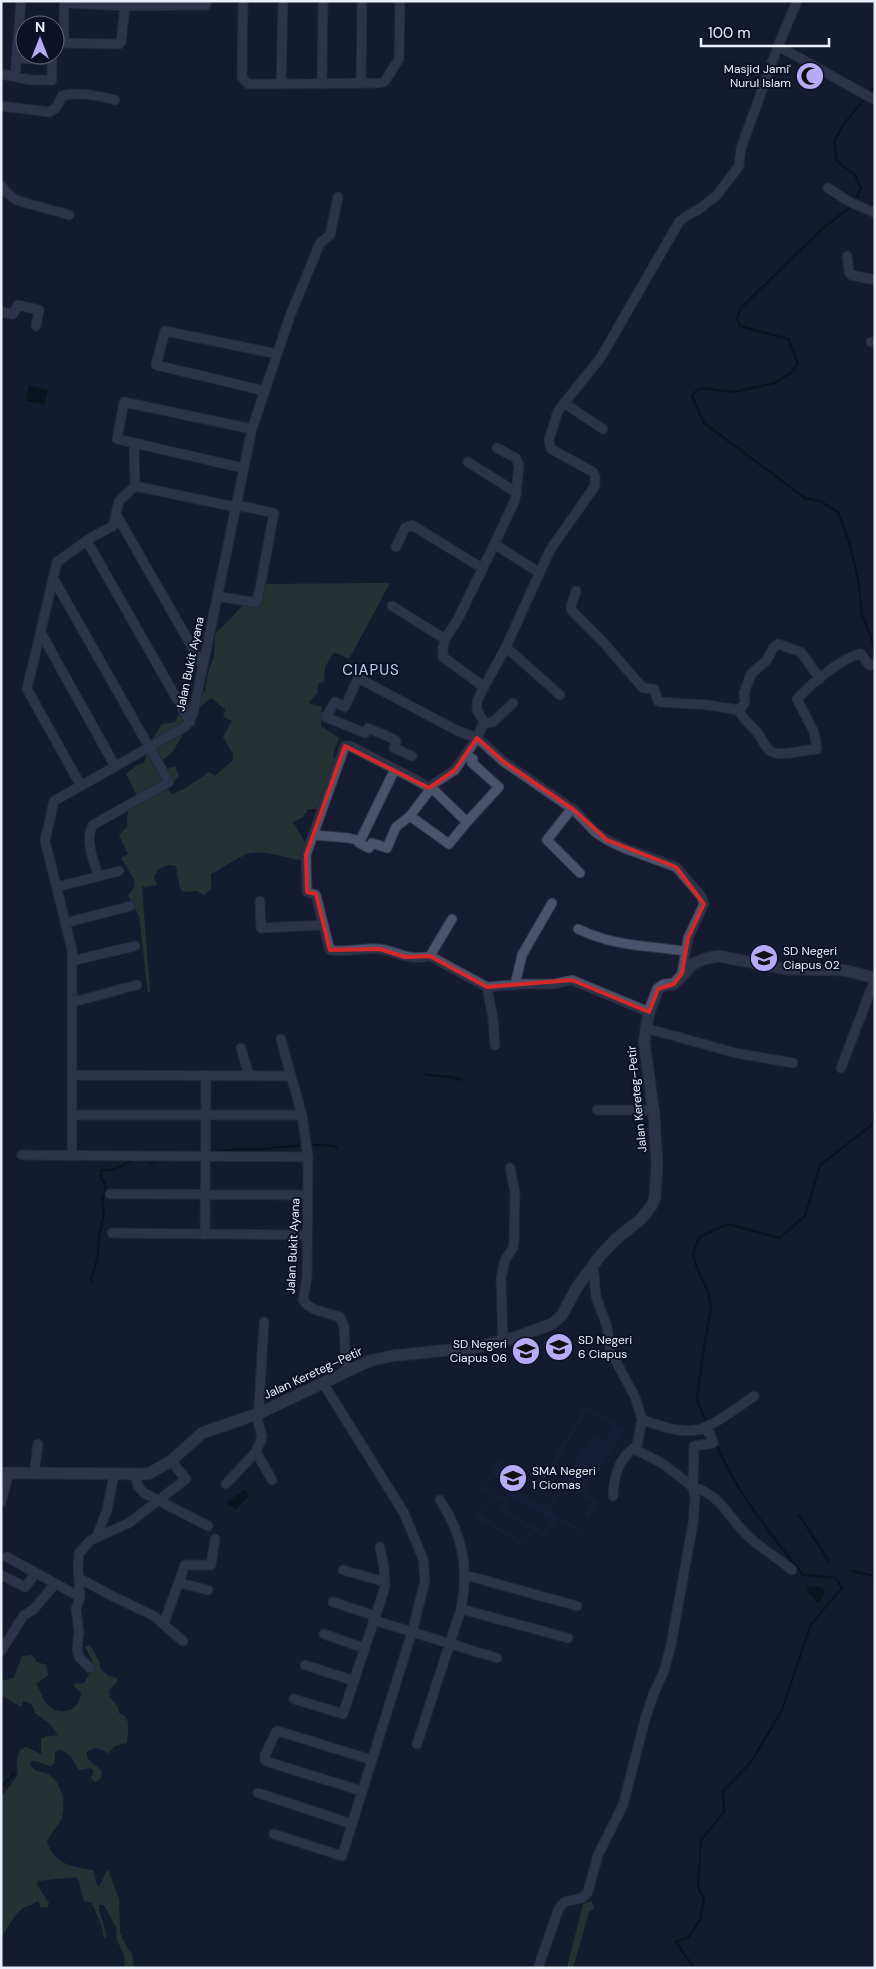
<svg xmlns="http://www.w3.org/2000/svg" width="876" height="1969" viewBox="0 0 876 1969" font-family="'DM Sans',sans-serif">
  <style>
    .built { fill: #19203c; fill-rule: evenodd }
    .forest { fill: #354f3a; fill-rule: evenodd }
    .water { fill: #00090f }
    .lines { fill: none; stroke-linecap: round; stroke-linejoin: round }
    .stream { stroke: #00090f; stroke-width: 2.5 }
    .minor-casing { stroke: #323445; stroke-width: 11 }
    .tertiary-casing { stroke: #323445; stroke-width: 13 }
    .minor { stroke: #4a526c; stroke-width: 9 }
    .tertiary { stroke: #4a526c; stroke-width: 11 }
    .marked { fill: none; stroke: #d62828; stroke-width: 4; stroke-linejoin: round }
    .labels { text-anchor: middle; stroke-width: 4; stroke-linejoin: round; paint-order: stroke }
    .poi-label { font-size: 12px; fill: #ecf0fd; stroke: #0c1126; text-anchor: start }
    .street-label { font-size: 12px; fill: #ecf0fd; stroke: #0c1126 }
    .quarter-label { font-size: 15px; letter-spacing: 1px; fill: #c8d1ef; stroke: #0c1126 }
  </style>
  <rect width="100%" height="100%" fill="#151b30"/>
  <path class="built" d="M587,1405l38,24 -41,64 14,9 -19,30 -21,-13 -12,19 -12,-8 -10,16 -48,-29 15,-23 -10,-6 18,-28 39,24zM588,1411l26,16 -9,15 -12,-7 -46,72 -3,1 -24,-16 6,-11 13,8zM492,1475l19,11 -7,12 -19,-11zM566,1487l25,15 -7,12 3,3 -8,12 -28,-18zM493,1495l12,7 -5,9 31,19 -8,13 -43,-28zM512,1496l39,24 -8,12 -39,-24z"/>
  <path class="forest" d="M390,583l-41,76 -15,-7 -9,15 -1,15 -6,1 -1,10 -9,10 14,4 -1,19 18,12 -6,17 5,13 -8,34 -6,7h-16l-5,8 -10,5 15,26 1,13c-20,-1 -39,-11 -59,-8 -8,2 -30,16 -39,21v15l-7,6 -7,-4 -14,1 -3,-4 -4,-22 -7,-1 -11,4 -4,8 3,8 -15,2 8,105h-2l-9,-76 -11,-20 7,-10 -2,-8 -12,-20 7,-4 -9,-19 8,-8 1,-18 13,-5 -15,-30 11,-9 7,-2 6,-21 12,-18 13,-2 9,-16 21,-15 4,-22 5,-12 1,-23c17,-16 31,-34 49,-50zM211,698l15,12 -3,4 2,4 7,3 -9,16 10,17v6l-18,16 -6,-4 -23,16 -14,6 -4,-6 11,-12 -4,-10 -9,3 -7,-5 15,-14 21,-39z
    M90,1645l9,16 2,9 8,6 8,2v4l-8,8 1,7 8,10 1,6c13,4 9,18 8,30l-13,3 -4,6 -3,1c-7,-6 -13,-6 -20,-1 -1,10 8,12 14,18 2,6 -1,10 -6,12l-4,-4 3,-7 -4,-3 -11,2 -8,-13 -10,-8 -6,3v11l-4,3c-7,-1 -12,-5 -19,-5l-2,3 4,6c4,1 7,2 11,3 17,6 23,34 15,49 -5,7 -10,12 -13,20 7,22 25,25 46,28l3,13 3,4 9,-18 11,30 1,34 7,15 5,5 2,15h-9l-1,-13 -7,-15 -1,-13 -12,-22h-5c0,12 8,23 7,33l-3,-2 -1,-9 -10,-24 -8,-2 -5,-20 -3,-4 -38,4 -1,4 12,18 -1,4 -7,1 -3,-7c-5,4 -10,4 -15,7 -9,7 -17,21 -22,31v-142l17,-22 -1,-15 3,-10 6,-3 15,7v-15l3,-2 14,-2 -9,-12 -14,-10c-1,-8 -4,-10 -12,-12l-2,6 -20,-12v-14l13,-3 8,-22 10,-1 5,7 9,3 2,10 -12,9c4,6 6,13 10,19 12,15 35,9 35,-11l-7,-5v-3l10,-1 9,-15 -1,-8 -7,-13z
    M591,1901l4,7 -6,4 -16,56h-6l16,-64z"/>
  <path class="water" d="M29,385l19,5 -4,15 -18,-4z
    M245,1489l4,7 -13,13 -8,-4 -1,-3z
    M819,1586l5,3v6l-4,7h-5l-1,-4 -7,-6v-5z"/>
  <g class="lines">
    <path class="stream" d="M855,202l6,-14 -6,-13 -18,-14 -3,-19 9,-17 32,-39
      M852,206l-29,22 -83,81 -3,10 3,7 48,13 10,24 -5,8 -18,12 -41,9 -33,-4 -6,4 -3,4 12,27 101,75 15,3 18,11 11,30 9,37 4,36 9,22 4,17
      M424,1074c12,3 26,1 37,6
      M212,1153c17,-5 33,-3 50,-4 25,-2 50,-7 75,-2
      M143,1160l9,3 12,-3
      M91,1281l7,-26 1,-19 5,-22 -2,-13 4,-11 -1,-6 -4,-6v-8c13,2 20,-5 32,-10
      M707,1423l-10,-22 5,-42 9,-50 -3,-18 -11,-23 -4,-14 6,-17 29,-13 51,14 26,-22 15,-51 52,-40 3,-10
      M799,1515l30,46
      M852,1571l23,5
      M1,1787l13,-13
      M694,1968l-18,-26 13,-5 11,-17 4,-21 -6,-12 3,-47 23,-28 -1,-21 28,-29 31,-52 29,-86 31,-36 -6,-10 -33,-3c-32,-41 -67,-83 -87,-131"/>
    <defs>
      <path id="minor" d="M243,1l-1,76 6,7 132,-1 5,-2 14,-22 1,-58
        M125,6l-4,36 -2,2 -53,-1 -2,-2v-36l3,-2 58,3 81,-1v-4
        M778,46l97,54
        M1,74l30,6h21v-20l-35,-2
        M15,77l6,-76
        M361,83l1,-82
        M281,84l2,-83
        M322,84l1,-83
        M1,106l48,6 7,-4 6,-12c13,-5 39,0 53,4
        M1,185l6,8 9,7 53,15
        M828,188l20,13 27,12
        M847,256l2,15 2,4 24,5
        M1,312l12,2 5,-9 21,5 -3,16
        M871,342h4
        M265,391l-109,-26 9,-34 112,23
        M564,403l39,26
        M134,443l1,43
        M468,462l49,31
        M243,468l-126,-29 7,-37 128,27
        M135,486l100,21
        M116,514l87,152
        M87,541l103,181
        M396,547l9,-19 7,-3 70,43
        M493,547l22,-47 4,-34 -3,-8 -19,-10
        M53,578l116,204 -76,43c-9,14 1,36 5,51
        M576,591l-5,15 1,5 32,32 39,45 11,1 4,12 2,1 48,3 31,5 6,-7 -1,-10 7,-19 16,-14 6,-12 5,-4 23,8 19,27
        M217,596l40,7 17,-90 -38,-8
        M392,606l53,33
        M41,633l74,133
        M506,647l54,48
        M484,687l-41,-30v-9l2,-9 13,-20 35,-72h6l41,26
        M739,710c2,8 12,15 17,21 5,5 7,12 11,17 10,12 37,1 50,1l-3,-17 -17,-33c13,-14 45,-42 64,-45l8,11 6,-1
        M484,724l9,-2 20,-19
        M465,755l8,4 -1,4 27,24 -32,35
        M81,786l-54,-97 30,-127 35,-25 21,-11 6,-25 16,-15
        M572,808l-25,32 33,33
        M410,816l39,28 18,-22 -31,-30 -20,-12 -66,-34h-5l-39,109 1,37 9,3 14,55c18,3 34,-3 50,-1 20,3 27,12 50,7
        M313,835l36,3 11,3 -1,2 10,5 3,-5 15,5 9,-21 14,-11 25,-33 20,-13 22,-32 -19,-7 -100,-53 -13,29 -10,-5 -9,15 39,16 3,-5c10,5 19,7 28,13l-2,7 18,8
        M360,841l35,-72
        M57,887l62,-16
        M260,901l1,27 62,-3
        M452,919l-22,37 57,31 6,32 2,26
        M66,923l64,-17
        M578,929c38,18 67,16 106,22
        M72,961l63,-15
        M682,973l6,-35 16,-34 -3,-8 -25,-29 -52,-19 -17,-8 -12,-8 -21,-22 -70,-48 -27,-24 7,-16 -7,-12v-9l7,-14 22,-40 44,-97 45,-64v-10l-2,-4 -42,-23 -2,-9 9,-29 43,-54 78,-135 9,-7 10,-5 19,-15 22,-29 2,-18 37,-102 19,-45
        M515,985l7,-30 30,-52
        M487,987l34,-3h33l18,-4 77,32
        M73,1002l64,-17
        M645,1028l91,25 57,10
        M281,1039l10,37
        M241,1048l8,27
        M841,1068l34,-89
        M73,1075l218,1 11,39 6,42 -1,119 -4,24c7,11 25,13 37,17l4,9 2,44
        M597,1110h57
        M73,1115h229
        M22,1155l286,2
        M72,1156v-206l-27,-109 9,-40 131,-74 8,-13 59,-285 38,-113 30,-73 10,-8 8,-38
        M110,1194l198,1
        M112,1233l195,2
        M205,1235l1,-160
        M503,1341l-2,-63 4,-18 8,-12 1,-7 1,-49 -5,-24
        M642,1420c18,5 43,16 62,8 16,-7 36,-22 50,-32
        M704,1428l6,6 3,9 -19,3 -1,41c29,8 35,31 56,50 13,12 29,21 43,33
        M256,1452l16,28
        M34,1473l4,-29
        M135,1475l3,11 6,7 64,33
        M226,1484l30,-32 6,-15 -4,-15 6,-100
        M613,1496c1,-19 5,-37 22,-49
        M1,1502l8,-29
        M97,1536l10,-26 7,-36
        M7,1557l73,40
        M343,1570l42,12
        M1,1575l24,12 11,-14
        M465,1575l112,31
        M79,1578l31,17 44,21 29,25
        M180,1583l28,7
        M333,1602l42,14
        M461,1609l107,29
        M373,1620l124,38
        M164,1623l21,-58h26l4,-26
        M324,1634l40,14
        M1,1651l23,-36 9,-5 22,-26
        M305,1665l49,16
        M90,1668l-11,-11 -2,-7 2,-18 -3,-23 4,-12 -2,-30 1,-14 12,-13 38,-17 57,-44 -15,-18
        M294,1699l49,15 42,-127 -1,-19 -4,-21
        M417,1744l44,-135c8,-41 2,-74 -21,-109
        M362,1791l-94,-29 -3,-2v-5l11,-23 2,-1 94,29
        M258,1793l94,31
        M274,1834l68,22 70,-224 13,-51 -2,-22 -19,-46 -81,-130
        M538,1968l21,-60 6,-6 17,-4 6,-6 10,-37 25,-50 21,-82 9,-28 11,-24 7,-26 22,-122 2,-26 -2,-10 -31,-24 -26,-13 6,-30 -7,-23 -25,-47 -3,-24 -11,-29 -3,-31"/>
      <path id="tertiary" d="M1,1473l147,1 23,-13 31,-28 58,-20 109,-52 22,-5 87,-9 38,-10 36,-13 10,-9 15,-28 23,-31 16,-17 25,-20 11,-14 3,-7 2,-34 -3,-49 -10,-74 5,-29 9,-23 6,-4 10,-1 19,-20 11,-5 14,-3 69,13 56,1 32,8"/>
    </defs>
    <use href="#minor" class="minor-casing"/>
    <use href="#tertiary" class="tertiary-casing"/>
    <use href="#minor" class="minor"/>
    <use href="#tertiary" class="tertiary"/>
  </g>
  <path d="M0 0H876V1969H0ZM477,738l27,24 70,48 33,30 69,27 28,37 -16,34 -6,35 -8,11 -16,5 -9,23 -77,-32 -85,7 -57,-31 -25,1 -25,-8 -50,1 -14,-56 -9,-2 -1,-37 39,-109 84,42 26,-18z" fill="#151b30" fill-opacity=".55" fill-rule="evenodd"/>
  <path class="marked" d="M477,738l27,24 70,48 33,30 69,27 28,37 -16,34 -6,35 -8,11 -16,5 -9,23 -77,-32 -85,7 -57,-31 -25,1 -25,-8 -50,1 -14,-56 -9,-2 -1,-37 39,-109 84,42 26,-18z"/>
  <defs>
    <symbol id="mosque-disc" viewBox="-11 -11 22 22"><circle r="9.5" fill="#b7abf7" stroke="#0c1126"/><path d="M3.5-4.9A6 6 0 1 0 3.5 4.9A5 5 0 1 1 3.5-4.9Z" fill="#111"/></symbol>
    <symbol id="school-disc" viewBox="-11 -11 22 22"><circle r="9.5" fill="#b7abf7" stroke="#0c1126"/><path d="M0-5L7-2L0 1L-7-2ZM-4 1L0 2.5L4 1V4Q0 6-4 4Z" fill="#111"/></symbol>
  </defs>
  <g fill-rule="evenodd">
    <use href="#mosque-disc" x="794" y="60" width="32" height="32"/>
    <use href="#school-disc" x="748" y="942" width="32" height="32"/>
    <use href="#school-disc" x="543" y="1331" width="32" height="32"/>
    <use href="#school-disc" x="510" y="1335" width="32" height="32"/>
    <use href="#school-disc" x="497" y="1462" width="32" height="32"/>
  </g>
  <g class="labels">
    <g class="poi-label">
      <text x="791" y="73" text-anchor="end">Masjid Jami'<tspan x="791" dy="14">Nurul Islam</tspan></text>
      <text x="783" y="955">SD Negeri<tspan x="783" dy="14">Ciapus 02</tspan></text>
      <text x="578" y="1344">SD Negeri<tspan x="578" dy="14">6 Ciapus</tspan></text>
      <text x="507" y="1348" text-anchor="end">SD Negeri<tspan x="507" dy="14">Ciapus 06</tspan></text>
      <text x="532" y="1475">SMA Negeri<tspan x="532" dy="14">1 Ciomas</tspan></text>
    </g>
    <g class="street-label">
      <text transform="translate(190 664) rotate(-78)" y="4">Jalan Bukit Ayana</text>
      <text transform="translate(637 1099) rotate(-96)" y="4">Jalan Kereteg–Petir</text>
      <text transform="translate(293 1246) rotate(-87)" y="4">Jalan Bukit Ayana</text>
      <text transform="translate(313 1373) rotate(-25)" y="4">Jalan Kereteg–Petir</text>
    </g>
    <g class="quarter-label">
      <text x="371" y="675">CIAPUS</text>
    </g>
  </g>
  <rect width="876" height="1969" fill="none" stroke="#ecf0fd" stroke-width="5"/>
  <g transform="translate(40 40)"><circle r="24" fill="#0c1126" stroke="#666a7c"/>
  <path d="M0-4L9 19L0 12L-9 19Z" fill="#b7abf7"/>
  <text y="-8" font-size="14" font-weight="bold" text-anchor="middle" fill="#ecf0fd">N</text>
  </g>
  <path d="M701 38v8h128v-8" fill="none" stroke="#ecf0fd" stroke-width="2.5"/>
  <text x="708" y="38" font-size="15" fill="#ecf0fd" stroke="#0c1126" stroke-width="4" paint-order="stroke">100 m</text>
</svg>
